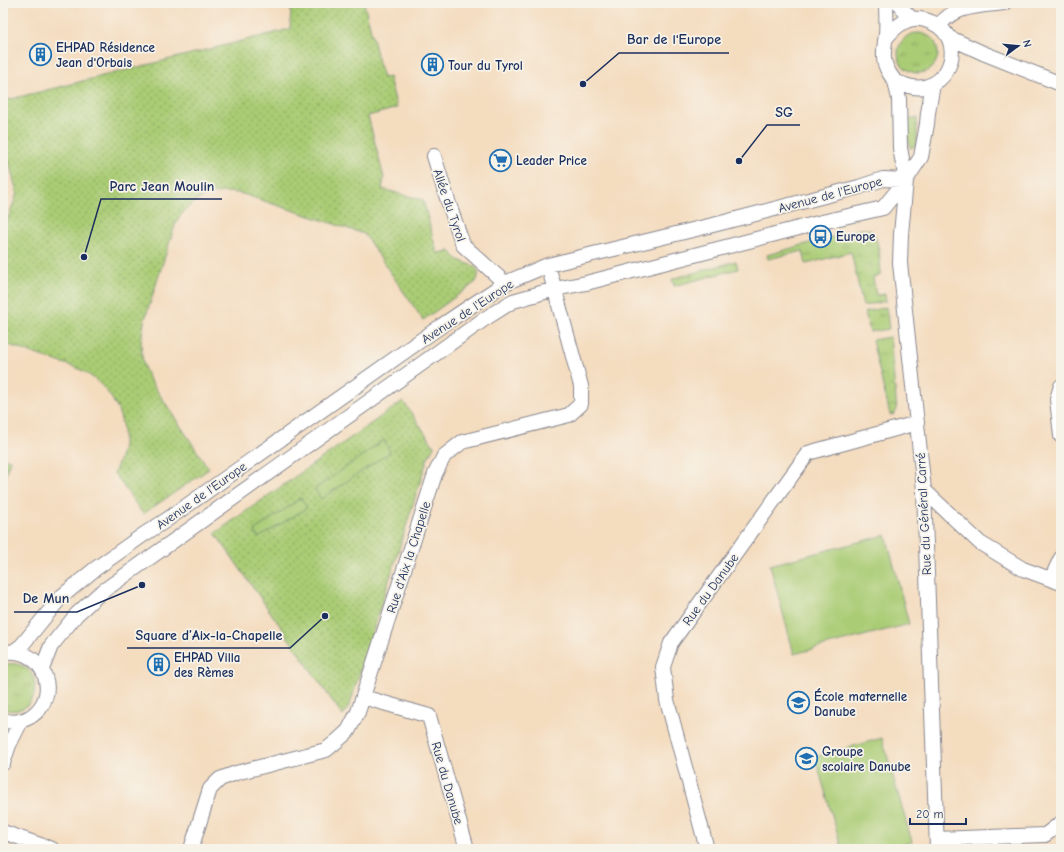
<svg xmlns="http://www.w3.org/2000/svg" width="1064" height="852" viewBox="0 0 1064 852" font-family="'Comic Neue',sans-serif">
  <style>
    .grass { fill: url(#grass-tufts); stroke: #627e6a }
    .park { fill: url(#park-dots); stroke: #627e6a }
    .garden { fill: #aacc75; stroke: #627e6a }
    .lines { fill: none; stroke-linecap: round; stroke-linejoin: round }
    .minor-casing { stroke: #88868e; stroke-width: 16 }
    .minor { stroke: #fff; stroke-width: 14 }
    .labels { text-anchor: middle; stroke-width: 3.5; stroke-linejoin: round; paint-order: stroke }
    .poi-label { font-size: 13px; font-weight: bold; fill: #1b2f5e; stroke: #f7f3e8; text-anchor: start }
    .street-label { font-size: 13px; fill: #1b2f5e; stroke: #f7f3e8 }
    .leader { fill: none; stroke: #1b2f5e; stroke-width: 1.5 }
    .callout-dot { fill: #1b2f5e; stroke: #f7f3e8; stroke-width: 1.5 }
    .callout-label { font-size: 14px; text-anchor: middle; font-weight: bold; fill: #1b2f5e; stroke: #f7f3e8; stroke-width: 3.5; stroke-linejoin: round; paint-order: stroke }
  </style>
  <defs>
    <pattern id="grass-tufts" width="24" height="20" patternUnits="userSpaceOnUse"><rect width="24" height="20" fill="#aacc75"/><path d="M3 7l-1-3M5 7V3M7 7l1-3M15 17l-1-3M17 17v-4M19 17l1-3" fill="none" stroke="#8aa663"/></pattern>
    <pattern id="park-dots" width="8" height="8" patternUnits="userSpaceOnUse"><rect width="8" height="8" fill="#aacc75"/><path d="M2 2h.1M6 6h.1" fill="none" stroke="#8aa663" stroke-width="1.8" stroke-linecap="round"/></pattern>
  </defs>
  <rect width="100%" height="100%" fill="#f7f3e8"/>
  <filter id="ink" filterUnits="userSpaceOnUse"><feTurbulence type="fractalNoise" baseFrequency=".025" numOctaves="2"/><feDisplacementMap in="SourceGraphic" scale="8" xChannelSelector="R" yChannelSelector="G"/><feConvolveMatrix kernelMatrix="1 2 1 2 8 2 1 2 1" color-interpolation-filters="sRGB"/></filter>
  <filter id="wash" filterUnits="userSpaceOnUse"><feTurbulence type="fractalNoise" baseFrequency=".012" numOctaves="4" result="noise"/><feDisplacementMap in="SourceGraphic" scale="16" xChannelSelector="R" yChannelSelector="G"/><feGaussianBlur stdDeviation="0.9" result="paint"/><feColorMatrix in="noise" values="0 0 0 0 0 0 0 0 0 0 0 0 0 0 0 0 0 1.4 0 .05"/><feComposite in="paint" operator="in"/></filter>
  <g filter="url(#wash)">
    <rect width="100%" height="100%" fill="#f4dcbf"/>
    <path class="grass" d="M898 53a20 20 0 1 1 40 0a20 20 0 1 1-40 0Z
      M917,118v24l-3,5 -4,1 -1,-5 -4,-24z
      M860,229c3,0 7,0 10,1 10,6 10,34 11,45l-8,2 3,18 9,-1 1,7 -23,5 -12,-54 -45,12 -3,-13 -35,8 -1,-4z
      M736,261l2,8 -64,17 -2,-7z
      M886,307l3,22 -19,3 -5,-20z
      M890,337l7,73 -3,4 -4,1 -18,-75z
      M3,458l7,2 -7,23z
      M6,664c41,-6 37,57 -3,45v-44z"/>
    <path class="park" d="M291,3h73l19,75 6,-1 8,31 -29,8 16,62 -2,11 41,11 14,53 13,-2c2,2 3,5 6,7 10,8 29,5 20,24l-53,38 -59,-86 -121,-40c-29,-6 -51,3 -67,28l-32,100 -3,20 1,14 3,14 5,10 59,89 -66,45 -29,-41c4,-9 8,-19 9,-29 3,-32 -16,-61 -44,-75 -8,-4 -18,-6 -26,-9 -17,-6 -33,-11 -50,-17v-111l14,-39 -14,-54v-38l287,-72z
      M403,401l31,45 -7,14 -77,244 -7,12 -128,-183z"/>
    <path class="garden" d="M384,440l6,12 -69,47 -6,-10z
      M301,498l6,10 -49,30 -3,-8z
      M886,535l23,89 -115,30 -24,-89z
      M882,738l30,104 -24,7h-46l-27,-92z"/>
  </g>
  <g filter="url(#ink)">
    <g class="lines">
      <defs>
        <path id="minor" d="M899,3l6,9 7,7
          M939,26c14,-21 42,-20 65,-23
          M948,37l35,16 78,31
          M886,38c10,-12 22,-23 39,-18 48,13 25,81 -20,65 -2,-1 -6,-2 -8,-3 -5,-3 -10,-12 -12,-18 -3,-10 0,-20 1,-30 1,-11 0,-21 0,-31
          M895,81l4,18 1,49 6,32 -5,54 -1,29 24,227 13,359
          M434,156l11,36 18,53 42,38
          M1061,386l-4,13 4,37
          M924,490l56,53 43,26 38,14
          M1051,579l10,-21
          M13,652l9,-7 39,-48 34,-28 48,-34 22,-14 276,-195 64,-43 43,-18 169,-41 142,-37 24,-8 23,1
          M42,669l9,-23 26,-32 22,-20 384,-274 30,-19 42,-12 31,-6 236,-61 61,-14 23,-28 15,-23 6,-33 1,-11 5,-29
          M363,697l66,19 38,133
          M3,720c9,3 18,2 27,-3 32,-20 15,-68 -23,-65
          M3,763l6,-18 12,-24
          M3,832l49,17
          M937,839l108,-4 16,-12
          M191,849l19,-60 10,-10 16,-6 90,-23 11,-9 11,-10 10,-19 77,-238 9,-18 18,-14 107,-27 12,-11v-18l-33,-121
          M707,849l-40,-149 -4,-33 8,-24 137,-190 109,-30"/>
      </defs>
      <use href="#minor" class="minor-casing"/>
      <use href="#minor" class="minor"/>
    </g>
  </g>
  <defs>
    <symbol id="building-ring" viewBox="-11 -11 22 22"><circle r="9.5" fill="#f7f3e8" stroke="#1f6fb2" stroke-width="1.5"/><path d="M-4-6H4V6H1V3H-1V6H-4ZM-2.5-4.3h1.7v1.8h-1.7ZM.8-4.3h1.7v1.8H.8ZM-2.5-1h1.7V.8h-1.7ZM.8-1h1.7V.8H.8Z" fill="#1f6fb2"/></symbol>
    <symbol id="supermarket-ring" viewBox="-11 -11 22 22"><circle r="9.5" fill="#f7f3e8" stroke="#1f6fb2" stroke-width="1.5"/><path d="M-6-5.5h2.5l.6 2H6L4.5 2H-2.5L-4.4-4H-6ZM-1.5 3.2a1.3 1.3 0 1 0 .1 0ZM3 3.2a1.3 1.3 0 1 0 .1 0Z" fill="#1f6fb2"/></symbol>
    <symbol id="bus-ring" viewBox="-11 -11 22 22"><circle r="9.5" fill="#f7f3e8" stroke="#1f6fb2" stroke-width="1.5"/><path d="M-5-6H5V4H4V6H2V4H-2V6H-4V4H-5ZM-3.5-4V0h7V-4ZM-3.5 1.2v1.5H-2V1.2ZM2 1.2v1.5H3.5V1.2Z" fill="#1f6fb2"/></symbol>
    <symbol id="school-ring" viewBox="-11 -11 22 22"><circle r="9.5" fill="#f7f3e8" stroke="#1f6fb2" stroke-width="1.5"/><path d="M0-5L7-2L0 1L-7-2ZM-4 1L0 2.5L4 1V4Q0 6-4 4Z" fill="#1f6fb2"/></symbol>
  </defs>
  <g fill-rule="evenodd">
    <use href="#building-ring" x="28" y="42" width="25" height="25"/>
    <use href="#building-ring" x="420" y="52" width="25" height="25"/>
    <use href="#supermarket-ring" x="488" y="148" width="25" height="25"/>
    <use href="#bus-ring" x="808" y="224" width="25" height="25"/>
    <use href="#building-ring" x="146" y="652" width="25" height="25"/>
    <use href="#school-ring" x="786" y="690" width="25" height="25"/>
    <use href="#school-ring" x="794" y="746" width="25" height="25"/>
  </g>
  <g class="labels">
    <g class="poi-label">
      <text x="56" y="52">EHPAD Résidence<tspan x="56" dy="15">Jean d'Orbais</tspan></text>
      <text x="448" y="70">Tour du Tyrol</text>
      <text x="516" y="165">Leader Price</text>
      <text x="836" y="241">Europe</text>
      <text x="174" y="662">EHPAD Villa<tspan x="174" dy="15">des Rèmes</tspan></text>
      <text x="814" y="701">École maternelle<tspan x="814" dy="15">Danube</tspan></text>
      <text x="822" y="756">Groupe<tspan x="822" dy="15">scolaire Danube</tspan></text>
    </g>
    <g class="street-label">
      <text transform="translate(830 194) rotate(-15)" y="5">Avenue de l'Europe</text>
      <text transform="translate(450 205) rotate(71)" y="5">Allée du Tyrol</text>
      <text transform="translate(467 311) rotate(-33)" y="5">Avenue de l'Europe</text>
      <text transform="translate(201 495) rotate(-35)" y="5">Avenue de l'Europe</text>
      <text transform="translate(923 514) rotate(-93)" y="5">Rue du Général Carré</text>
      <text transform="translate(408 557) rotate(-72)" y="5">Rue d'Aix la Chapelle</text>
      <text transform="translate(710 589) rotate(-54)" y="5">Rue du Danube</text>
      <text transform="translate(448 783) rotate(74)" y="5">Rue du Danube</text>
    </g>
  </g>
  <path class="leader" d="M583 84L619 53H729M739 161L767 125H800M84 257L101 199H222M142 585L77 612H14M325 616L290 648H127"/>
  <g class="callout-dot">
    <circle cx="583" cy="84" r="4"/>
    <circle cx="739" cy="161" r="4"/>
    <circle cx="84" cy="257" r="4"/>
    <circle cx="142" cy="585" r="4"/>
    <circle cx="325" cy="616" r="4"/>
  </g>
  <g class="callout-label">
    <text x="674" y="44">Bar de l'Europe</text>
    <text x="784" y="117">SG</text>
    <text x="162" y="191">Parc Jean Moulin</text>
    <text x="46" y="603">De Mun</text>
    <text x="209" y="640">Square d’Aix-la-Chapelle</text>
  </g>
  <rect width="1064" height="852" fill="none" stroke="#f7f3e8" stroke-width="16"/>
  <g transform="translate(1018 46) rotate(74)" stroke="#f7f3e8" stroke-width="3" paint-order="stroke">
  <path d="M0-3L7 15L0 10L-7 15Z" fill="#1b2f5e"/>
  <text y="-6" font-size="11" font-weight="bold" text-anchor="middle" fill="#1b2f5e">N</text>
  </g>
  <path d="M910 818v6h56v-6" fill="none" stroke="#1b2f5e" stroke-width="2"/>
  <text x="916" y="818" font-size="12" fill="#1b2f5e" stroke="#f7f3e8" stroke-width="3" paint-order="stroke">20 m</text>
</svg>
